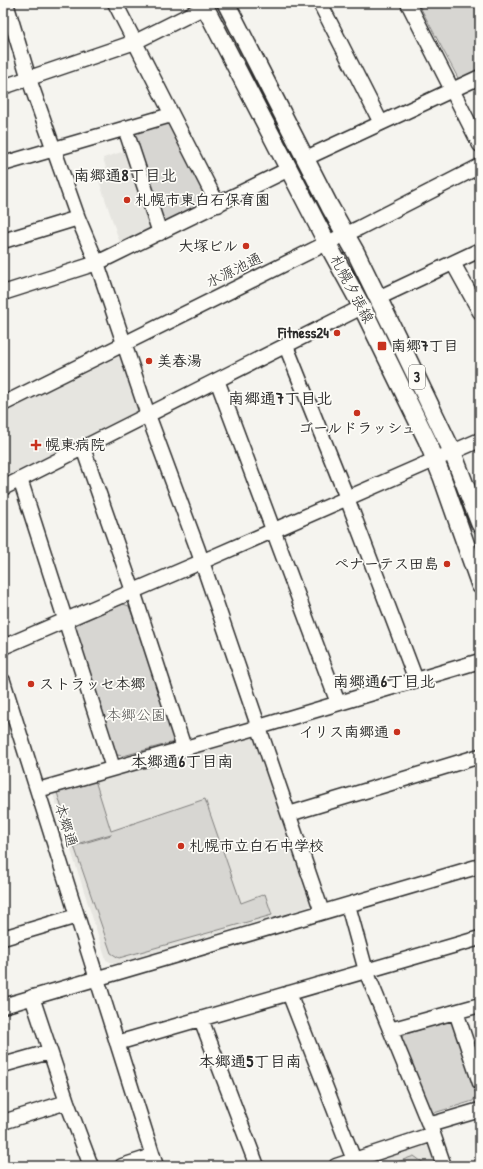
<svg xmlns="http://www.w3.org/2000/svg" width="483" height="1169" viewBox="0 0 483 1169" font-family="'Patrick Hand','Klee One',sans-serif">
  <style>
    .built { fill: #e6e5e0 }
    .green { fill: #d7d6d2; stroke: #81807e }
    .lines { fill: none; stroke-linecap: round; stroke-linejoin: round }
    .minor-casing { stroke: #2b2b2b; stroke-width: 17 }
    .major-casing { stroke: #2b2b2b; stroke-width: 20 }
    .minor { stroke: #fdfcf7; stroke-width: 14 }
    .major { stroke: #fdfcf7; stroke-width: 17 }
    .poi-dot { fill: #c8321e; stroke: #fdfcf7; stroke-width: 1.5 }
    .labels { text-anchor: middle; stroke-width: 3.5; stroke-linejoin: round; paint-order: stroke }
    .shield { fill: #fdfcf7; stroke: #6a6a68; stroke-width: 1 }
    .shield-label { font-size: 14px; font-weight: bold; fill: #2b2b2b }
    .poi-label { font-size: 15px; font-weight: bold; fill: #2b2b2b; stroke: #fdfcf7; text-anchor: start }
    .street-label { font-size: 15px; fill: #2b2b2b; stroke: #fdfcf7 }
    .park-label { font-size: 15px; fill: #565655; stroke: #fdfcf7 }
    .neighbourhood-label { font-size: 16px; font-weight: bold; fill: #2b2b2b; stroke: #fdfcf7 }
  </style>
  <rect width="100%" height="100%" fill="#f5f4ef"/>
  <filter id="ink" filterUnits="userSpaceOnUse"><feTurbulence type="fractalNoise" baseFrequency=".025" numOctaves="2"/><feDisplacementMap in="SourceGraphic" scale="8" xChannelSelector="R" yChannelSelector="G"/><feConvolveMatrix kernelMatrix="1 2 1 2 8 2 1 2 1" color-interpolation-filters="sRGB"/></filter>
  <g filter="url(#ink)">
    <path class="built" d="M131,149l25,79 -35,18 -24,-71 10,-4 -4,-13z
      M118,357l5,3 17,47 -3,5 -134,66v-65z
      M248,734l6,3 58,165 -4,5 -194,57 -8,-4 -54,-169z
      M425,1145l4,1 8,20h-77z"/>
    <path class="green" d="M418,3h62v67l-21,10z
      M166,121l5,3 38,77 -45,27 -32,-93 2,-4z
      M123,604l6,2 48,132 -3,4 -51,14 -6,-1 -44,-129z
      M94,777l17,54 94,-32 36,104 24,-9 7,21 -153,43 -8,-5 -37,-107 37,-11v-1l-38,11 -17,-56z
      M448,1021l6,1 22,73 -3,6 -39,12 -4,-3 -29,-70 2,-5z
      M414,1156l11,8 1,2h-40z"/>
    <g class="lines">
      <defs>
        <path id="minor" d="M6,3l23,76 49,139 19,45 51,152 50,135 124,362
          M115,3l103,202
          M320,3l61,120
          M408,3l72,142
          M3,87l132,-45 70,-35
          M125,128l35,105
          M306,158l174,-81
          M3,164l168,-49
          M3,241l75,-23
          M453,263l27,49
          M3,293l94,-30 192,-94
          M378,298l102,-48
          M286,346l61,152 69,182
          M217,380l121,323
          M3,404l324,-161 32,-15 121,-62
          M83,448l50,143 51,157
          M20,479l93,289
          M3,488l359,-181
          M3,647l212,-91 265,-116
          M3,681l153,485
          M38,790l221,-63 221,-66
          M289,814l191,-58
          M348,905l18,66 67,163 11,32
          M3,938l74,-22
          M289,993l65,167
          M32,997l35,105 24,64
          M3,1006l477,-140
          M456,1012l24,71
          M201,1019l56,147
          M390,1030l90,-25
          M117,1043l363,-105
          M3,1065l46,-13
          M3,1122l64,-20
          M429,1125l51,-15
          M122,1166l31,-10
          M336,1166l97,-32"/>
        <path id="major" d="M203,3l124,240 35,64 65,133 15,37 38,108
          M226,3l104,204 26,46 47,96 49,102 28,73"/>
      </defs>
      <use href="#minor" class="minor-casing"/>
      <use href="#major" class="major-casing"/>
      <use href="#minor" class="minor"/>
      <use href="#major" class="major"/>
    </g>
  </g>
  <g class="poi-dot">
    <circle cx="127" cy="200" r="4"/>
    <circle cx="246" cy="246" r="4"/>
    <circle cx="337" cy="333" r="4"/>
    <rect x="377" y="341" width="10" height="10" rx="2"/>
    <circle cx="149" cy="361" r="4"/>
    <circle cx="357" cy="413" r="4"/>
    <path d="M34 439h4v4h4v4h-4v4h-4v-4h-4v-4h4z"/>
    <circle cx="447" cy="564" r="4"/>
    <circle cx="31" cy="684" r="4"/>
    <circle cx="397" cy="732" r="4"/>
    <circle cx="181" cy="846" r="4"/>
  </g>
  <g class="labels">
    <rect class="shield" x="409" y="365" width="16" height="24" rx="3"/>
    <g class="shield-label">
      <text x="417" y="382">3</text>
    </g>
    <g class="poi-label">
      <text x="135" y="205">札幌市東白石保育園</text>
      <text x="238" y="251" text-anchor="end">大塚ビル</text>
      <text x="329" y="338" text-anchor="end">Fitness24</text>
      <text x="391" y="351">南郷7丁目</text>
      <text x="157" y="366">美春湯</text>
      <text x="357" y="433" text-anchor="middle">ゴールドラッシュ</text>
      <text x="45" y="450">幌東病院</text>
      <text x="439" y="569" text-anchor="end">ペナーテス田島</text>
      <text x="39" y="689">ストラッセ本郷</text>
      <text x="389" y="737" text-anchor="end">イリス南郷通</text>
      <text x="189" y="851">札幌市立白石中学校</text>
    </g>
    <g class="street-label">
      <text transform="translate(234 270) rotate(-26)" y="5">水源池通</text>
      <text transform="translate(352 289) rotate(62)" y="5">札幌夕張線</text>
      <text transform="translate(66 825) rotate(73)" y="5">本郷通</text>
    </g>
    <g class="park-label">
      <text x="136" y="720">本郷公園</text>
    </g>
    <g class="neighbourhood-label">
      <text x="125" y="181">南郷通8丁目北</text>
      <text x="280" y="404">南郷通7丁目北</text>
      <text x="384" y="687">南郷通6丁目北</text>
      <text x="182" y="767">本郷通6丁目南</text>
      <text x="250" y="1067">本郷通5丁目南</text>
    </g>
  </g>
  <rect width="483" height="1169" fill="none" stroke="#fdfcf7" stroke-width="16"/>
  <rect x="8" y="8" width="467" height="1153" fill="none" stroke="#2b2b2b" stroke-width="1.5" filter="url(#ink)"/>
</svg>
